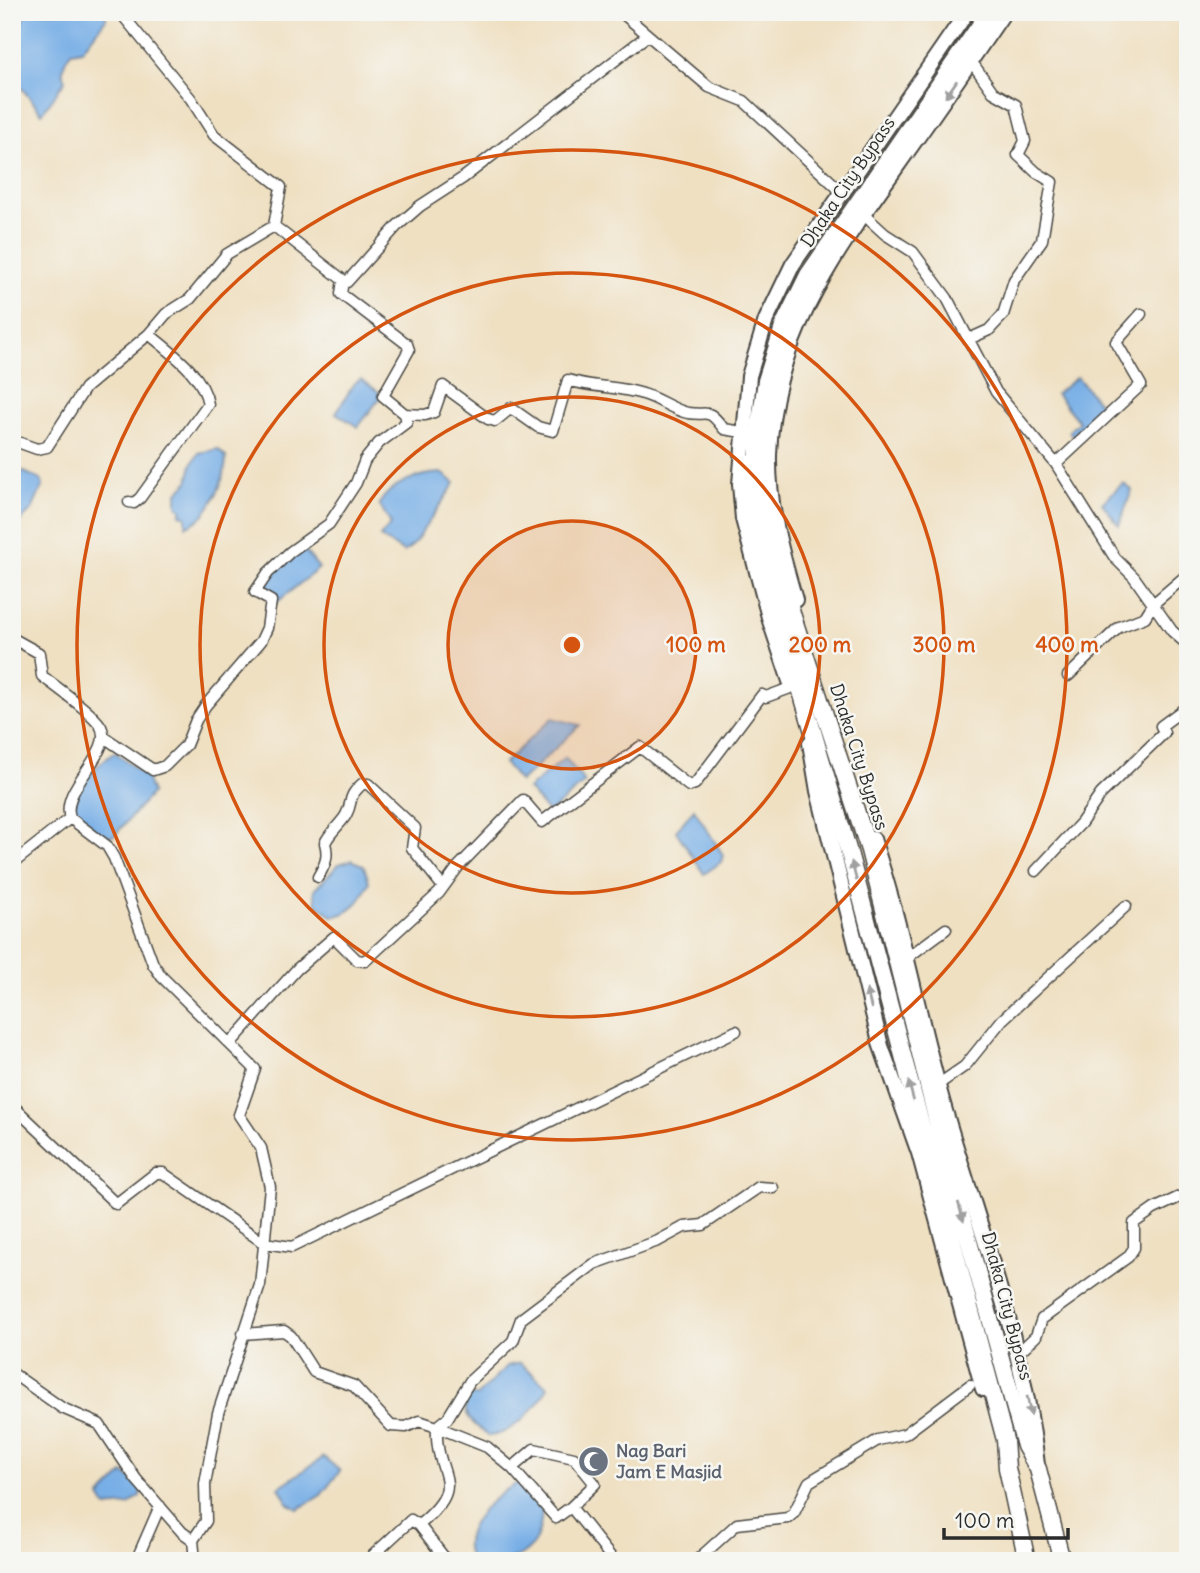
<svg xmlns="http://www.w3.org/2000/svg" width="1200" height="1573" viewBox="0 0 1200 1573" font-family="Delius,sans-serif">
  <style>
    .water { fill: #77aee6; stroke: #516c88; stroke-width: 2 }
    .lines { fill: none; stroke-linecap: round; stroke-linejoin: round }
    .minor-casing { stroke: #484642; stroke-width: 13 }
    .secondary-casing { stroke: #484642; stroke-width: 18 }
    .trunk-casing { stroke: #484642; stroke-width: 19 }
    .minor { stroke: #fff; stroke-width: 10 }
    .secondary { stroke: #fff; stroke-width: 14 }
    .trunk { stroke: #fff; stroke-width: 16 }
    .oneway { fill: #a0a0a0 }
    .ring { fill: none; stroke: #d5540f; stroke-width: 3.5 }
    .labels { text-anchor: middle; stroke-width: 5; stroke-linejoin: round; paint-order: stroke }
    .street-label { font-size: 18px; fill: #2b2b2b; stroke: #f6f6f2 }
    .worship-label { font-size: 18px; font-weight: bold; fill: #5b616d; stroke: #f6f6f2; text-anchor: start }
    .centre { fill: #d5540f; stroke: #f6f6f2; stroke-width: 3.5 }
    .ring-label { font-size: 21px; text-anchor: middle; font-weight: bold; fill: #d5540f; stroke: #f6f6f2; stroke-width: 5; stroke-linejoin: round; paint-order: stroke }
  </style>
  <rect width="100%" height="100%" fill="#f6f6f2"/>
  <filter id="ink" filterUnits="userSpaceOnUse"><feTurbulence type="fractalNoise" baseFrequency=".0143" numOctaves="2"/><feDisplacementMap in="SourceGraphic" scale="14" xChannelSelector="R" yChannelSelector="G"/><feConvolveMatrix kernelMatrix="1 2 1 2 8 2 1 2 1" color-interpolation-filters="sRGB"/></filter>
  <filter id="wash" filterUnits="userSpaceOnUse"><feTurbulence type="fractalNoise" baseFrequency=".00686" numOctaves="4" result="noise"/><feDisplacementMap in="SourceGraphic" scale="28" xChannelSelector="R" yChannelSelector="G"/><feGaussianBlur stdDeviation="1.57" result="paint"/><feColorMatrix in="noise" values="0 0 0 0 0 0 0 0 0 0 0 0 0 0 0 0 0 1.4 0 .05"/><feComposite in="paint" operator="in"/></filter>
  <g filter="url(#wash)">
    <rect width="100%" height="100%" fill="#efe0c2"/>
    <path class="water" d="M25,12h81v7l-24,31 -11,2c-7,9 -11,19 -6,29l-23,32 -23,-28v-10l-7,-5v-35l9,-8z
      M1077,377l27,32 -32,27 -3,-5 10,-9 -23,-28z
      M361,379l19,14v5l-22,29 -22,-14 18,-29z
      M218,449l8,8c0,21 -16,63 -40,69v-10l-6,-2 2,-4 -5,-4v-13l11,-11 4,-18 7,-11z
      M12,466l29,14 2,5 -11,25 -20,19z
      M442,473l13,10 -42,62 -9,7 -24,-15 11,-13 -12,-20c13,-22 39,-30 63,-31z
      M1123,483l9,7 -13,35 -17,-22z
      M301,546l18,22 -43,35 -16,-11 9,-17z
      M552,718l28,7 -60,57 -16,-19z
      M115,752l31,25 6,16 -38,43 -11,2 -29,-28c1,-25 21,-44 41,-58z
      M565,758l20,24 -36,31 -21,-24z
      M694,809l29,46 -2,7 -17,12 -28,-43z
      M352,860l12,6 5,16c-6,16 -18,34 -37,34l-16,-13 -2,-13 25,-26z
      M520,1363l28,24c-10,20 -35,47 -59,49 -15,-11 -28,-20 -22,-40h10l30,-30z
      M324,1457l16,14 -19,24 -23,14 -10,-6 -9,-16z
      M124,1473l17,16 -1,7 -11,9 -23,2 -6,-10z
      M520,1482l22,27c-1,48 -29,57 -71,51 -17,-29 23,-66 49,-78z"/>
  </g>
  <g filter="url(#ink)">
    <g class="lines">
      <defs>
        <path id="minor" d="M120,12l71,87 23,36 67,52 -7,39
          M621,12l88,75 35,14 98,91
          M863,214l22,20 28,18 34,46 49,94 60,72 59,94 19,19 38,54 16,14
          M343,280l4,2 50,-56 23,-20 43,-28 185,-143
          M969,339l20,-9 14,-15 11,-35 28,-40 10,-58 -16,-10 -18,-17 7,-14 -9,-36 -23,-13 -22,-31
          M405,414l20,1 9,-3 9,-26 45,33 7,2 16,-13 27,19 15,4 15,-51c25,8 50,6 75,14 15,4 30,16 45,19 22,3 19,-6 36,16l18,3
          M12,440l25,9 10,-2 38,-59 64,-54 17,-20 24,-15 37,-45 47,-28 69,54 -2,14 66,50 2,6 -26,46 22,18 2,8 -28,21 -14,17 -9,23 -27,41 -39,28 -22,21 -13,19 16,9 -4,27 -6,13 -55,64 -10,15 -10,25 -21,21 -12,4 -49,-33
          M1056,464l85,-79 -25,-43 25,-28
          M129,502l5,1 6,-5 68,-94c-5,-30 -37,-51 -59,-70
          M12,638l27,15 3,23c13,10 50,36 58,49 17,26 -41,62 -30,93l37,28 7,12 39,106 9,13 93,92 -16,46 22,33 9,39 -10,98 -42,128 -13,71 1,37 -13,19 2,21
          M1068,676l51,-49 26,-10 8,-13 35,-30
          M12,864l58,-46
          M1036,871l45,-48 20,-29 63,-61 -3,-7 27,-20
          M318,877c7,-12 11,-20 7,-34 5,-11 15,-18 21,-28 8,-15 0,-16 16,-31h6l47,44 -3,20 31,39
          M908,957l38,-28
          M230,1044l67,-75 37,-32 23,23 8,1 74,-68 19,-26 65,-67 19,22 98,-75 49,39 6,-2 67,-89 4,2 27,-10
          M939,1084l26,-18 37,-46 124,-114
          M12,1105l104,99 40,-31h7l101,70 28,4 444,-216
          M243,1334l41,-3 7,5 23,36 40,14 37,40 15,1 13,-6 18,6 10,-8 23,-38 43,-40 8,-22 73,-55 64,-23 26,-14 19,-2 56,-38 14,1
          M1017,1354l19,-18 6,-17 86,-62 6,-9v-25l20,-14 34,-16
          M12,1373l50,35 37,16 37,55 46,53 11,8
          M512,1468l22,-19 40,9 21,26 -24,23
          M419,1525c52,-43 15,-47 18,-98l50,20 25,21 44,50 15,-11 43,54
          M136,1561l24,-55
          M367,1561l44,-41 8,5 28,36
          M696,1561l41,-37 51,-6 6,-5 15,-31 69,-42 27,-6 65,-49"/>
        <path id="secondary" d="M795,600c-14,-48 -27,-95 -26,-145 4,-116 62,-196 126,-286 37,-52 73,-104 109,-157
          M790,681l-20,-60 -27,-102 -3,-35 9,-108 17,-56 27,-56 174,-252
          M810,743l8,48 63,255 38,107 64,236
          M873,839c30,89 46,182 72,272 34,116 79,233 92,354"/>
        <path id="trunk" d="M989,12l-181,263 -24,49 -18,57 -8,54v46l11,62 100,307 79,315 77,281 13,23 24,92
          M747,463v21l11,63 92,309 155,584 2,28 20,93"/>
      </defs>
      <use href="#minor" class="minor-casing"/>
      <use href="#secondary" class="secondary-casing"/>
      <use href="#trunk" class="trunk-casing"/>
      <use href="#minor" class="minor"/>
      <use href="#secondary" class="secondary"/>
      <use href="#trunk" class="trunk"/>
    </g>
    <defs><path id="oneway-solid" d="M-6-.8H1V-3.2L6.5 0L1 3.2V.8H-6Z" transform="scale(1.75)"/></defs>
    <g class="oneway">
      <use href="#oneway-solid" transform="translate(951 89) rotate(125)"/>
      <use href="#oneway-solid" transform="translate(854 871) rotate(-105)"/>
      <use href="#oneway-solid" transform="translate(869 999) rotate(-104)"/>
      <use href="#oneway-solid" transform="translate(911 1091) rotate(-105)"/>
      <use href="#oneway-solid" transform="translate(961 1212) rotate(74)"/>
      <use href="#oneway-solid" transform="translate(1029 1406) rotate(79)"/>
    </g>
  </g>
  <circle cx="572" cy="645" r="124" fill="#d5540f" fill-opacity=".12"/>
  <g class="ring">
    <circle cx="572" cy="645" r="124"/>
    <circle cx="572" cy="645" r="248"/>
    <circle cx="572" cy="645" r="372"/>
    <circle cx="572" cy="645" r="495"/>
  </g>
  <defs>
    <symbol id="mosque-disc" viewBox="-11 -11 22 22"><circle r="9.5" fill="#6b7280" stroke="#f6f6f2"/><path d="M3.5-4.9A6 6 0 1 0 3.5 4.9A5 5 0 1 1 3.5-4.9Z" fill="#fff"/></symbol>
  </defs>
  <g fill-rule="evenodd">
    <use href="#mosque-disc" x="576" y="1444" width="35" height="35"/>
  </g>
  <g class="labels">
    <g class="street-label">
      <text transform="translate(848 182) rotate(-56)" y="6">Dhaka City Bypass</text>
      <text transform="translate(859 757) rotate(72)" y="6">Dhaka City Bypass</text>
      <text transform="translate(1007 1306) rotate(75)" y="6">Dhaka City Bypass</text>
    </g>
    <g class="worship-label">
      <text x="616" y="1457">Nag Bari<tspan x="616" dy="21">Jam E Masjid</tspan></text>
    </g>
  </g>
  <circle cx="572" cy="645" r="10" class="centre"/>
  <g class="ring-label">
    <text x="696" y="652">100 m</text>
    <text x="820" y="652">200 m</text>
    <text x="944" y="652">300 m</text>
    <text x="1067" y="652">400 m</text>
  </g>
  <rect width="1200" height="1573" fill="none" stroke="#f6f6f2" stroke-width="42"/>
  <path d="M944 1528v10h124v-10" fill="none" stroke="#2b2b2b" stroke-width="3.5"/>
  <text x="955" y="1528" font-size="21" fill="#2b2b2b" stroke="#f6f6f2" stroke-width="5" paint-order="stroke">100 m</text>
</svg>
